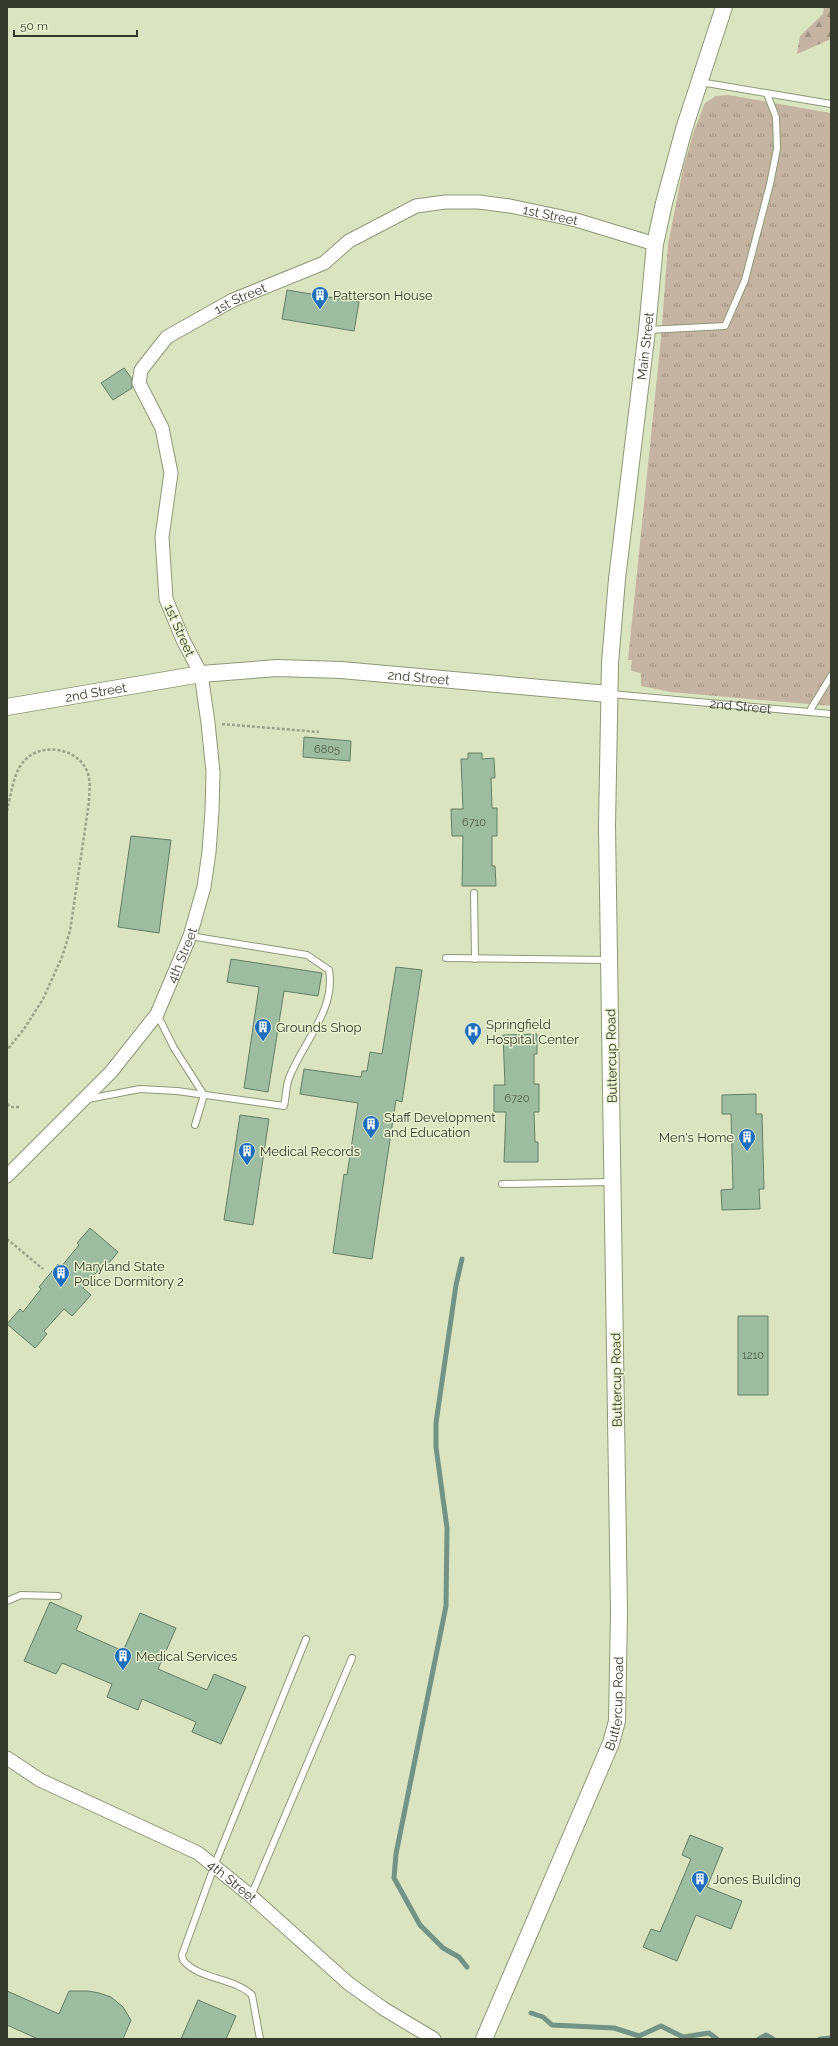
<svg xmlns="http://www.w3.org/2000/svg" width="838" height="2046" viewBox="0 0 838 2046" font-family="Raleway,sans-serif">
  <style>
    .grass { fill: url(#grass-tufts) }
    .forest { fill: url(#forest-firs) }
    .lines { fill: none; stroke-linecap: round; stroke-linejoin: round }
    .stream { stroke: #729385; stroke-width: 5 }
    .building { fill: #9ebda0; stroke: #637e65 }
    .service-casing { stroke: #8e9876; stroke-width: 8 }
    .minor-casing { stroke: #8e9876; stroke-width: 15 }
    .tertiary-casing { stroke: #8e9876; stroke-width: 18 }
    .path { stroke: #9ca388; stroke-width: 2.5; stroke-dasharray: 3 2; stroke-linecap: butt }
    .service { stroke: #fff; stroke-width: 6 }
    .minor { stroke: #fff; stroke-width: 13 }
    .tertiary { stroke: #fff; stroke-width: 16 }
    .labels { text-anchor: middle; stroke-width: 3; stroke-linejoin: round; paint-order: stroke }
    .number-label { font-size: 11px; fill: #4f5a48 }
    .street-label { font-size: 13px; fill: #35392b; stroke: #e7f2ce }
    .poi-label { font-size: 13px; fill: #35392b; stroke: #e7f2ce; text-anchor: start }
  </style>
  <defs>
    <pattern id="grass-tufts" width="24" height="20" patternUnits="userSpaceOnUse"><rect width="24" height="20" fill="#c5b4a2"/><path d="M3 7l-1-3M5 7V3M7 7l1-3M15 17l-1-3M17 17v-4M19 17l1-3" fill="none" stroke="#a19384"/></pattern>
    <pattern id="forest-firs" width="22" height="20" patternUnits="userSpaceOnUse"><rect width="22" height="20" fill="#c5b4a2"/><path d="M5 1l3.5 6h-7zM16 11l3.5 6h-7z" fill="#a19384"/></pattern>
  </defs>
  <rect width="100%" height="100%" fill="#dae4c1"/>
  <path class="grass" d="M728,95l103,18v593l-160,-14 -30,-6v-13l-10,-2 1,-11h-4l33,-322 7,-94 15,-75 11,-38 11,-28 11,-7z"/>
  <path class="forest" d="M824,7h7v32l-34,15 3,-18 23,-22z"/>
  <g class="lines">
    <path class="stream" d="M462,1259l-6,26 -20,138v24l11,81 -1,78 -50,248 -2,24 26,47 23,23 16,9 8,10
      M531,2013l12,4 9,8 62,3 25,8 22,-10 22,11 26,-4 8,6
      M759,2039l7,-4 7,4
      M820,2039l11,-1"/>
  </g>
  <path class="building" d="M287,290l72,12 -5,29 -72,-12z
    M124,368l8,11v9l-19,12 -12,-17z
    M304,737l47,4 -1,20 -47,-4z
    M468,753h14v6l12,-1 1,20h-4l1,30h5v28h-5v30h3l1,20h-34l1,-50h-11l-1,-27h12l-2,-50h7z
    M131,836l40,4 -12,93 -41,-6z
    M231,959l91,14 -4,23 -34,-5 -16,101 -24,-4 15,-101 -32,-5z
    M396,967l26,3 -20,132 -6,-2 -24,159 -39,-6 11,-79 3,1 11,-72 -58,-9 4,-25 57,8 1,-6h5l3,-19 12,2z
    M537,1034v20h-3v30h5v28h-5l1,30h3v20h-34l2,-50h-12v-27h11l-2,-50z
    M756,1094v20h6l2,75h-5l1,20 -38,1 -1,-20 12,-1 -2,-75h-9v-19z
    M240,1115l29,4 -16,106 -29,-5z
    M90,1228l28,24 -13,16 -3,-2 -19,22 8,7 -19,21 -8,-7 -20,22 3,3 -12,14 -28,-24 13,-15 3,3 18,-23 -2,-2 19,-23 3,3 18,-22 -2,-2z
    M738,1316h30v79h-30z
    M50,1602l32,14 -6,14 47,21 17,-38 36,15 -18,41 49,21 7,-16 32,13 -25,57 -29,-12 4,-10 -54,-23 -4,11 -31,-13 5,-13 -50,-21 -6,11 -32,-13z
    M690,1835l33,13 -16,39 35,14 -11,28 -35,-14 -19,46 -34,-14 8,-18 9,3 31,-73 -9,-4z
    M7,1991l52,23 10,-23h19l11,2 12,4 12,10 8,13 -8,19h-85l-31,-14z
    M198,2000l38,16 -10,23h-45z"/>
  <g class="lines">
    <defs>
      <g id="service">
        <path d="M700,82l131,22"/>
        <path d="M647,330l78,-4 20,-46 25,-96 7,-35 -1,-32 -9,-23"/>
        <path id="s1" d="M611,694l220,20"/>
        <path d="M809,712l22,-36"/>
        <path d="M474,893l1,66"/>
        <path d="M446,958l163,2"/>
        <path d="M157,1014l17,34 30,47 -9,30"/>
        <path d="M88,1099l52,-10 37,2 107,15c2,-9 2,-20 5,-28 14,-36 47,-68 40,-108l-22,-15 -117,-19"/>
        <path d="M502,1184l109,-2"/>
        <path d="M7,1601l14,-6 37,1"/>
        <path d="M251,1896l101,-238"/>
        <path d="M260,2039l-8,-44c-19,-18 -53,-15 -69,-35l-1,-5 33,-91 91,-225"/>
      </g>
      <g id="minor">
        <path id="s2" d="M7,1176l104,-104 46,-58 33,-78 14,-49 5,-35 3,-41 1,-39 -5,-49 -7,-49 -18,-34 -17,-41 -4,-62 9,-64 -9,-45 -23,-45 2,-13 26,-33 66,-37 91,-37 25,-22 67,-35 29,-4h34l31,4 66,14 79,24"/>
        <path id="s3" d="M7,1758l33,22 158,73 53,43 97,87 36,26 50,30"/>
      </g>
      <g id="tertiary">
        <path id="s4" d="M7,707l194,-33 76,-6 64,2 268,24"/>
        <path id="s5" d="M484,2039l127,-296 6,-22 2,-108 -12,-787 3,-163 7,-84 30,-249 8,-86 9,-41 20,-74 40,-122"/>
      </g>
    </defs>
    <use href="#service" class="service-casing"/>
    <use href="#minor" class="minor-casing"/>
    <use href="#tertiary" class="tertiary-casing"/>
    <path class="path" d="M222,724l97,8
      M7,811c4,-16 6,-39 18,-51 18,-19 56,-11 63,14 3,9 1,19 1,28l-19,129 -8,26 -19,42 -19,30 -17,21
      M7,1104l4,3h9
      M7,1239l36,30"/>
    <use href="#service" class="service"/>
    <use href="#minor" class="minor"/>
    <use href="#tertiary" class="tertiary"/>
  </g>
  <defs>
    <symbol id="building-pin" viewBox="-11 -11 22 30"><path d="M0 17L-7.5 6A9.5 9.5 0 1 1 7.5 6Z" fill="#216ebd" stroke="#e7f2ce"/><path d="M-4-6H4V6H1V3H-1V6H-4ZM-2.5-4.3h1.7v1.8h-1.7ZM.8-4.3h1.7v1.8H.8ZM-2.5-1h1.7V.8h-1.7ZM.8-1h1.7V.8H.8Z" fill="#fff"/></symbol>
    <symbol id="hospital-pin" viewBox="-11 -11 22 30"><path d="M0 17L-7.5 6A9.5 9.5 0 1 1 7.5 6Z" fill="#216ebd" stroke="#e7f2ce"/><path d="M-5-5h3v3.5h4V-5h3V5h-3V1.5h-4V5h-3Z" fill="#fff"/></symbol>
  </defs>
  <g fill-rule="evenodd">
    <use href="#building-pin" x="310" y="285" width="20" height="27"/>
    <use href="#building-pin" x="253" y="1017" width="20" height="27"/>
    <use href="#hospital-pin" x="463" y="1021" width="20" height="27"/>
    <use href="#building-pin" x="361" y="1114" width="20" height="27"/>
    <use href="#building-pin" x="737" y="1127" width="20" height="27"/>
    <use href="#building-pin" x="237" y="1141" width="20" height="27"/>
    <use href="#building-pin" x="51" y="1263" width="20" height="27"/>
    <use href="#building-pin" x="113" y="1646" width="20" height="27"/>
    <use href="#building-pin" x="690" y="1869" width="20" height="27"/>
  </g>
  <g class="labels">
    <g class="number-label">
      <text x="327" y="753">6805</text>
      <text x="474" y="826">6710</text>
      <text x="517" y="1102">6720</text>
      <text x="753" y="1359">1210</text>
    </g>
    <g class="street-label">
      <text dy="5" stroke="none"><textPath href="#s2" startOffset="1351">1st Street</textPath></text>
      <text dy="5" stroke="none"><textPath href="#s2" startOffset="1015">1st Street</textPath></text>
      <text dy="5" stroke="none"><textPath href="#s5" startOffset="1722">Main Street</textPath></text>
      <text transform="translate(180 630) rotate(66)" y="5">1st Street</text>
      <text dy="5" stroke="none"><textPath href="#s4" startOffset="415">2nd Street</textPath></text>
      <text dy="5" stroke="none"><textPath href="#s4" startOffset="90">2nd Street</textPath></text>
      <text dy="5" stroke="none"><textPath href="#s1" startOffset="130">2nd Street</textPath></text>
      <text dy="5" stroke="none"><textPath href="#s2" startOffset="285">4th Street</textPath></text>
      <text transform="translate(611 1056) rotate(-91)" y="5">Buttercup Road</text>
      <text transform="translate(616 1380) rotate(-91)" y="5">Buttercup Road</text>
      <text dy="5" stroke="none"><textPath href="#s5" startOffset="362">Buttercup Road</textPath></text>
      <text dy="5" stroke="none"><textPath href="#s3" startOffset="258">4th Street</textPath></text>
    </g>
    <g class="poi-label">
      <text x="333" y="300">Patterson House</text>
      <text x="486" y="1029">Springfield<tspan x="486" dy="15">Hospital Center</tspan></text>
      <text x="276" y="1032">Grounds Shop</text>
      <text x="384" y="1122">Staff Development<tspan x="384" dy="15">and Education</tspan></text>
      <text x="734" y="1142" text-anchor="end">Men's Home</text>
      <text x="260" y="1156">Medical Records</text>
      <text x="74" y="1271">Maryland State<tspan x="74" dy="15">Police Dormitory 2</tspan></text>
      <text x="136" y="1661">Medical Services</text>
      <text x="713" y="1884">Jones Building</text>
    </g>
  </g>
  <rect width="838" height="2046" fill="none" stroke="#35392b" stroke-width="16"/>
  <path d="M14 30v6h123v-6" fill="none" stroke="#35392b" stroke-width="2"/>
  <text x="20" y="30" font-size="12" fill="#35392b" stroke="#e7f2ce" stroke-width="3" paint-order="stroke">50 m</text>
</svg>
